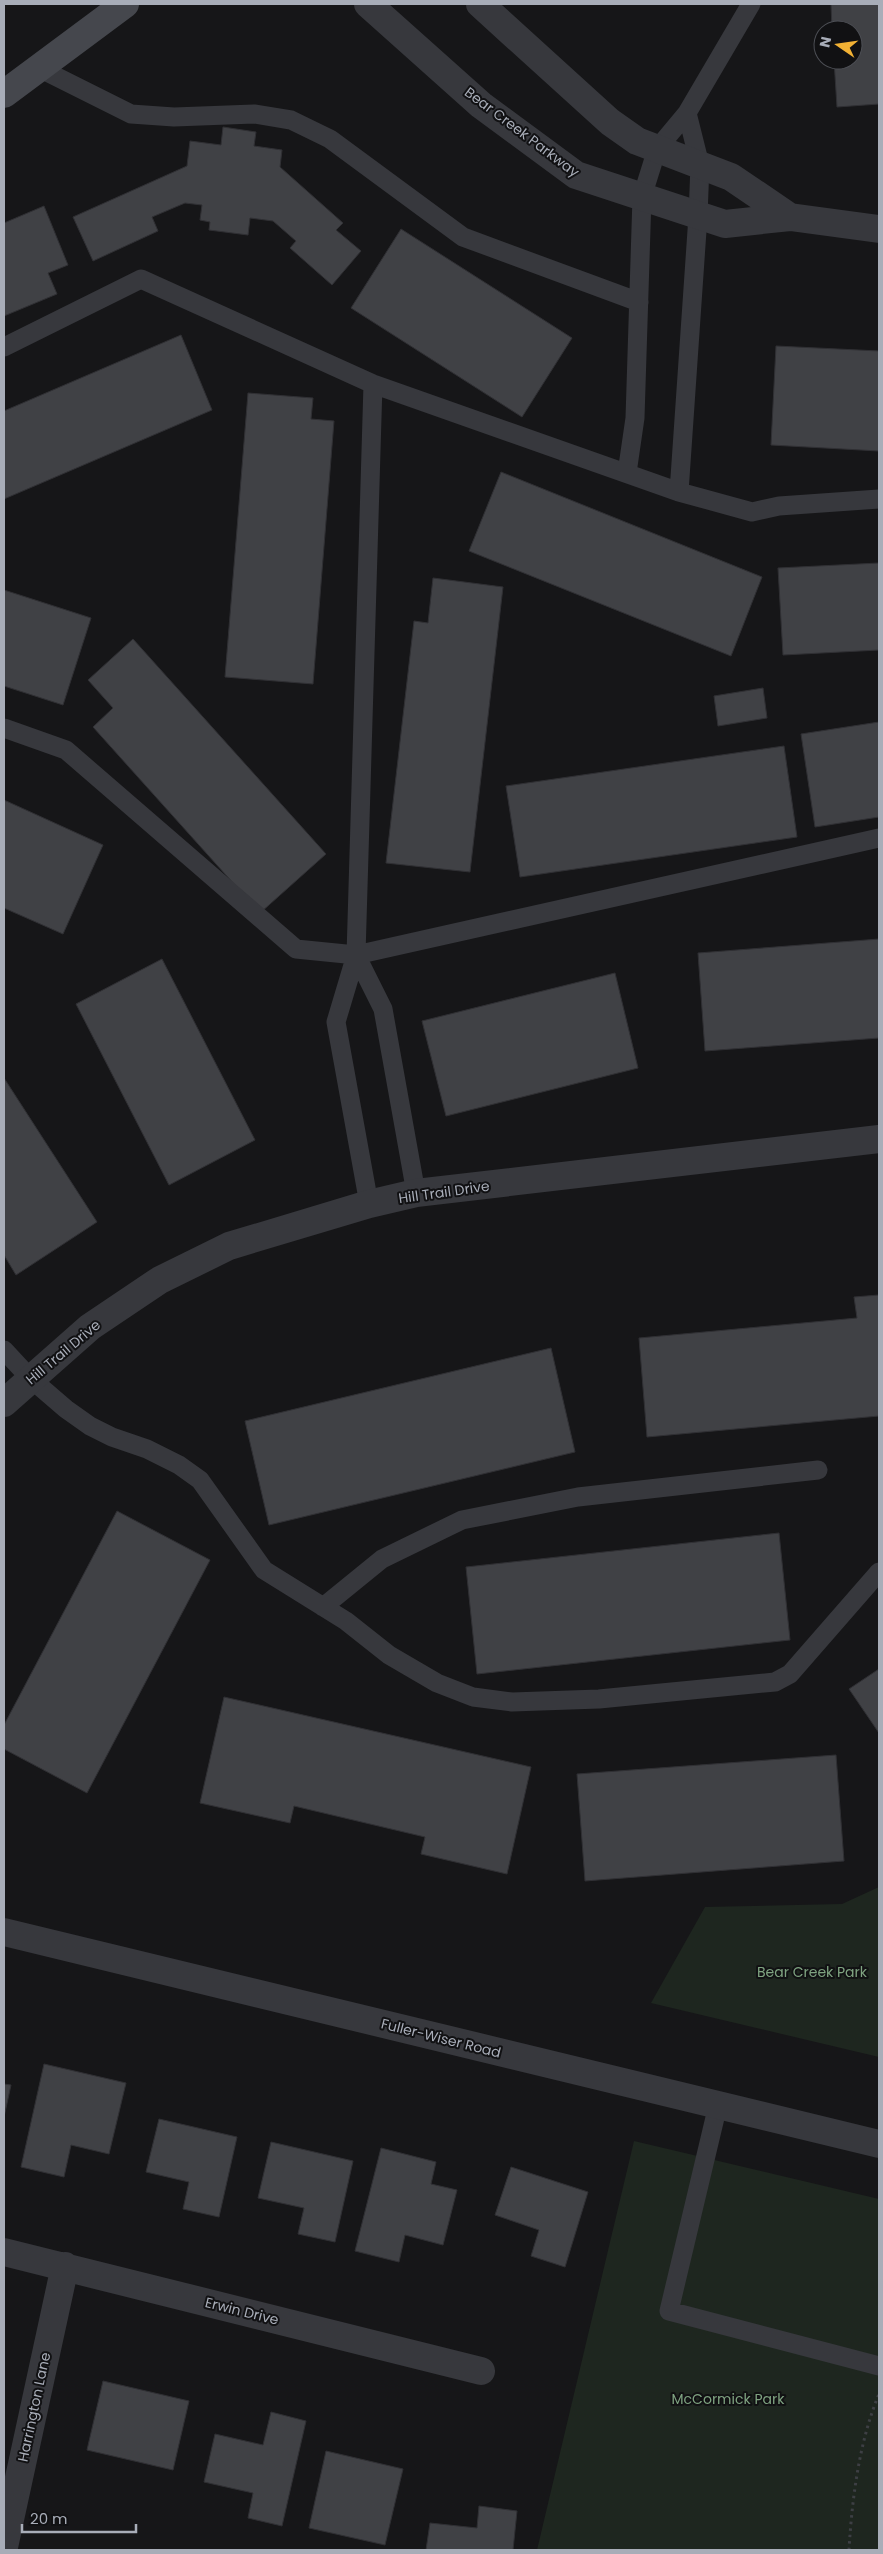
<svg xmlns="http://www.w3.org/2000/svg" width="883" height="2554" viewBox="0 0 883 2554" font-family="Poppins,sans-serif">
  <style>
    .green { fill: #1e261f }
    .building { fill: #404145; stroke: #303034 }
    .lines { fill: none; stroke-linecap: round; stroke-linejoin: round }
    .path { stroke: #3d3f44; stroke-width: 3; stroke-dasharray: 2.5 4; stroke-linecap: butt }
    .service { stroke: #37383d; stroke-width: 19 }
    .minor { stroke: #37383d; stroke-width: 28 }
    .tertiary { stroke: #37383d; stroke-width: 28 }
    .secondary { stroke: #45474d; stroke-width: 28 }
    .labels { text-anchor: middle; stroke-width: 4; stroke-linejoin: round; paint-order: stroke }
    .street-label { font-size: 14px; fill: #a8adb8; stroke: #111113 }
    .park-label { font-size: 14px; fill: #7fa381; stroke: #111113 }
  </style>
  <rect width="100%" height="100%" fill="#161618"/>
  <path class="green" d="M879,1887v170l-228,-54 54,-96 137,-3z
    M634,2141l245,58v351h-342z"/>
  <path class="building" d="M831,4h48v100l-42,3 -3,-47h19v-30h-21z
    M223,127l33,5 -2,14 28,4 -2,17 63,56 -7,7 25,21 -29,34 -42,-37 6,-7 -23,-20 -23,-3 -2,17 -39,-5 1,-8 -10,-2 2,-15 -17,-2 -33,14 6,14 -65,30 -20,-44 114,-51 3,-25 31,4z
    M44,206l24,59 -20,8 9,21 -53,22v-93z
    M401,229l171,109 -50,79 -171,-109z
    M181,335l31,75 -208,89v-88z
    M776,346l103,5v100l-108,-6z
    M248,393l65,5 -2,21 23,2 -21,263 -88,-7z
    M501,472l261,105 -31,79 -262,-105z
    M879,563v87l-96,5 -5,-87z
    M433,578l70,9 -33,285 -84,-9 28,-242 14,2z
    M4,590l87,28 -28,87 -59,-19z
    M133,639l193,215 -66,59 -167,-186 20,-19 -25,-28z
    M763,688l4,30 -49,8 -4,-30z
    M879,722v95l-64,10 -14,-93z
    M784,746l13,91 -277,40 -14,-91z
    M4,800l99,45 -40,89 -59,-26z
    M879,939v99l-174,13 -7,-98z
    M162,959l93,181 -86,45 -93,-181z
    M615,973l23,95 -192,48 -24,-95z
    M4,1078l93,144 -81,53 -12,-20z
    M879,1295v121l-232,21 -8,-99 218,-20 -3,-21z
    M551,1348l24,104 -306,73 -24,-104z
    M117,1511l93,49 -123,233 -83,-44v-24z
    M779,1533l11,107 -313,34 -11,-107z
    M879,1669v64l-30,-44z
    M224,1697l307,70 -24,107 -86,-20 4,-17 -131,-31 -4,17 -90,-20z
    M836,1755l8,106 -259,20 -8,-107z
    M44,2064l82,19 -17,71 -38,-9 -7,32 -43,-10z
    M4,2084l7,1 -7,32z
    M159,2119l78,18 -18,80 -36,-8 6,-27 -43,-10z
    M271,2142l82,19 -18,81 -37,-8 6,-26 -46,-10z
    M381,2148l55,14 -5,22 26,6 -14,55 -38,-10 -6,27 -44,-11z
    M511,2167l77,25 -23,75 -34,-11 8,-26 -44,-15z
    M103,2381l86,20 -16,69 -86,-20z
    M271,2412l35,9 -24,105 -34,-8 5,-25 -49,-11 11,-48 48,11z
    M326,2451l77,18 -18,76 -76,-17z
    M479,2506l38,5 -4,39h-87l4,-27 47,5z"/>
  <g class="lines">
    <path class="path" d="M849,2550c3,-51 10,-108 30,-156"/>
    <path class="service" d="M39,68l92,46 43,3 80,-3 37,6 39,19 133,98 176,65
      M4,347l137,-68 232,105 306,108 73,20 27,-6 100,-7
      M627,473l8,-55 7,-221 15,-48 30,-36 64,-109
      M679,492l19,-276 2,-51 -13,-52
      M4,728l62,22 230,199 60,6 523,-117
      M356,955l27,54 33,184
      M369,1204l-33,-182 20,-67 17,-571
      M4,1350l26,28 36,31 24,17 22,11 35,12 32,16 21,15 64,90 82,51 43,34 48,28 36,14 39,5 87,-3 176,-17 15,-8 89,-102
      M323,1607l59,-48 80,-39 116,-23 240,-27
      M718,2105l-49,206 210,55"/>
    <path class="minor" d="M4,1403l86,-76 70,-47 69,-34 140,-42 47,-11 463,-54
      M4,2252l477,119
      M4,2547l61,-281"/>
    <path class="tertiary" d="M368,4l113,101 95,70 149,49 65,-7 89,12
      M480,4l130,118 27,19 94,36 59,40
      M4,1932l875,212"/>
    <path class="secondary" d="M4,94l121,-90"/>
  </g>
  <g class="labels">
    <g class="street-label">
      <text transform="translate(522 132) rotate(37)" y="5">Bear Creek Parkway</text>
      <text transform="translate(444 1192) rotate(-8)" y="5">Hill Trail Drive</text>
      <text transform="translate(63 1352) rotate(-40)" y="5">Hill Trail Drive</text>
      <text transform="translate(441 2038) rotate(14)" y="5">Fuller-Wiser Road</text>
      <text transform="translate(242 2311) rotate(14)" y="5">Erwin Drive</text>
      <text transform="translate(34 2407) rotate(-78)" y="5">Harrington Lane</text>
    </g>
    <g class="park-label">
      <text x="812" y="1977">Bear Creek Park</text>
      <text x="728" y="2404">McCormick Park</text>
    </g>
  </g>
  <rect width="883" height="2554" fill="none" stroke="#a8adb8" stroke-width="10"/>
  <g transform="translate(838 45) rotate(283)"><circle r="24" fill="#111113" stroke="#4d4f55"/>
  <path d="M0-4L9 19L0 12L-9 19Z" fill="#f2b134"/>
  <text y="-8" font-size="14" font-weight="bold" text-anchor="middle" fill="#a8adb8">N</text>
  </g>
  <path d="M22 2524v8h114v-8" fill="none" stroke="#a8adb8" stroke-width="2.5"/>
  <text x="30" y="2524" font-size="15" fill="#a8adb8" stroke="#111113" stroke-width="4" paint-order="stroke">20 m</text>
</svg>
